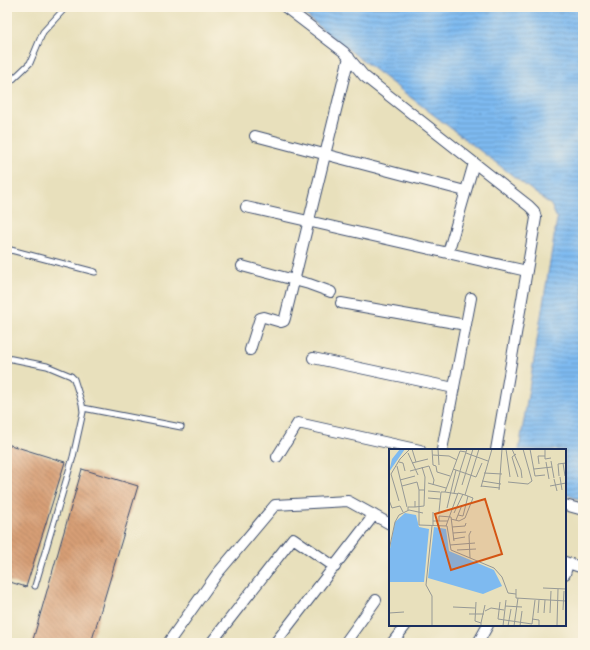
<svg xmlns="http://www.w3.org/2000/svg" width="590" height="650" viewBox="0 0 590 650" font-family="'Libre Bodoni',serif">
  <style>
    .water { fill: url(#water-rules); stroke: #4c74a7 }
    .building { fill: url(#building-back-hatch) }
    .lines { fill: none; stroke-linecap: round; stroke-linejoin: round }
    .lane-casing { stroke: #3a4a6c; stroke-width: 7 }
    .street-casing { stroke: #3a4a6c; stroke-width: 12 }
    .lane { stroke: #fff; stroke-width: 5 }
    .street { stroke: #fff; stroke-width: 10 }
    .inset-road { fill: none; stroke: #969996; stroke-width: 1 }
    .view { fill: #d45514; fill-opacity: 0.15; stroke: #d45514; stroke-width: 2 }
    .inset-edge { fill: none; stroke: #1b2f5e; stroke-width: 2 }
  </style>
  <defs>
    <pattern id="water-rules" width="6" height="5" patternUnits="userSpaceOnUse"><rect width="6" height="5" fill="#7ebaf0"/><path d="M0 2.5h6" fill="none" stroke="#6698c6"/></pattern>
    <pattern id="building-back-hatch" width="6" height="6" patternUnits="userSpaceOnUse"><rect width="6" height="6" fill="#d79f76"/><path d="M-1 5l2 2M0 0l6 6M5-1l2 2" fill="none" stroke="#ae8264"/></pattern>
  </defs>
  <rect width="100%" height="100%" fill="#fcf5e5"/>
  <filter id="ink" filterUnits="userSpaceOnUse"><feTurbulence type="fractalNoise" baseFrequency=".025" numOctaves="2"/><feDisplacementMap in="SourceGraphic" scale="8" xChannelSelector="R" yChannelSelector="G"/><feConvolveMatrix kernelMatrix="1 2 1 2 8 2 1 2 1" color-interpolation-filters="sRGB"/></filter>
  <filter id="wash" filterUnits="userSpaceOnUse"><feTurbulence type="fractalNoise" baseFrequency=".012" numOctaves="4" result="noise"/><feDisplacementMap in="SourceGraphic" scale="16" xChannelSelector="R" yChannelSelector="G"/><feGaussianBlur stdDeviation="0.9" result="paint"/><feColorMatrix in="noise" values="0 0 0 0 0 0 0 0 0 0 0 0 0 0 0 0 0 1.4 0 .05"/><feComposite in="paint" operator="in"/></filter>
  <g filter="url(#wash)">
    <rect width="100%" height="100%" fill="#e8e0bc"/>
    <path class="water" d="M296,7h287v494l-18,-7v-44h-46l38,-231 -6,-14 -223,-171z"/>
    <g id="blocks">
      <path class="building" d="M7,444l58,18 -39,125 -19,-6z
        M82,469l56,17 -47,157h-59z"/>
    </g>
  </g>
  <g filter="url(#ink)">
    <use href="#blocks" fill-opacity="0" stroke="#3a4a6c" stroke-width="1"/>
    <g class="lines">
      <defs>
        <path id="lane" d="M7,85l23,-22 13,-31 23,-25
          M7,249l88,23
          M7,358l40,8 24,10 3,3 8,25 1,8 -10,45 -38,129
          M83,408l98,19"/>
        <path id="street" d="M285,7l59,45 20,24 165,130 5,5 2,7 -40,232
          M255,136l210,55
          M246,207l281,64
          M448,253l26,-90
          M242,266l67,18 22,8
          M341,303l125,22
          M250,350l10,-32 4,-1 17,5 3,-1 1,-3 64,-261
          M313,358l141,30
          M442,450l29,-152
          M277,457l21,-34 122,27
          M565,505l18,5
          M565,562l18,6
          M565,574l3,-11
          M168,643l49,-69 58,-69 73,-4 42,23
          M211,643l82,-105 42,29
          M275,643l99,-128
          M345,643l31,-43
          M392,643l14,-18
          M478,643l10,-18"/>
      </defs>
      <use href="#lane" class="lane-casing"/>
      <use href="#street" class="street-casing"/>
      <use href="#lane" class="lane"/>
      <use href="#street" class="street"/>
    </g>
  </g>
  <g transform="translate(389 449)">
    <rect width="177" height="177" fill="#e8e0bc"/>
    <path d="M11,0h5l-16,23 3,-13zM16,64l11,2 3,12 10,2 -5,53h-35v-28l6,-32zM45,78l12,2 3,22 45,19 8,16 -19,8 -55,-16z" fill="#7ebaf0"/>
    <path class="inset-road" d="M23,0l4,13M43,0l1,16 3,1 1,6 13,4M49,0l1,16M117,0l4,28M123,0l9,21 1,8M141,0l5,27 10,-1M156,0v10l6,-1M19,4l10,22M77,4l22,8M127,5l-4,3 6,20M44,6l16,1 8,4M162,12l3,17M10,13l4,1 2,8M157,13l3,17M23,14l16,-4M174,14l2,13M150,15l-1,-8h7M8,17l10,41M64,20l23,8 6,-14M145,20l18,-2M21,22l19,-5 5,14 -1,5M71,22l7,-22M95,24l18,1M170,27l-1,-12 8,-1M171,28l2,13M165,30l3,12M11,31l15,-4M93,32l19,3M119,33l20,2 4,-3 -9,-32M39,34l18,5M73,36l11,-36M13,37l15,-4 2,8h5M92,37l19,2M161,37l16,-3M92,38l11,-38M30,41v35l28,1 4,24 43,18 8,9 6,16 8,1M110,41l3,-41M39,42l12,1M65,44l6,-21M69,45l-13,-2 15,-41 6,1M39,49l12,1M0,51l3,8 8,-2 3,6M10,52l-8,-27 9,-15 10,-10M26,58l9,-1 1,-29 -3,-10M58,59l9,-38M19,61v-3h7v-6M44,63v14M50,63l2,-20h4M65,64l9,-19M69,66l5,1 5,-20M62,70l8,2 6,-3 8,-20 -8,-3M67,71l6,-15M44,72h15M50,72v-5l12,1 3,24M43,77l-6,59 6,11v30M57,77l12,-33 7,2 14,-46M63,78l13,-1 1,-3M64,84l13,-1M64,90l12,-2M61,96l25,-2M0,101l6,-28 4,-7 10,-5 14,3M68,101l19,-1M81,109l-1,-23 2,-4M154,139l23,1M127,140v9l50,3M87,153l-1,19 6,2v3M111,153l-2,17 34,5M116,157l17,1M64,158l22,1M174,161l1,-19M96,162l6,-3 13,2M0,164l15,-1M149,164l1,-13M155,164l1,-13M161,164l1,-22M80,165h15M143,170l7,1v6M92,174l4,-18M143,175l3,-24M168,176l1,-36M114,177l3,-26M119,177l3,-17M125,177l4,-28M131,177l2,-15"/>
    <path class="view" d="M96,50l17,55 -51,16 -16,-56z"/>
    <rect width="177" height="177" class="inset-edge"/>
  </g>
  <rect width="590" height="650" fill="none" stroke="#fcf5e5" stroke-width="24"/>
</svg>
